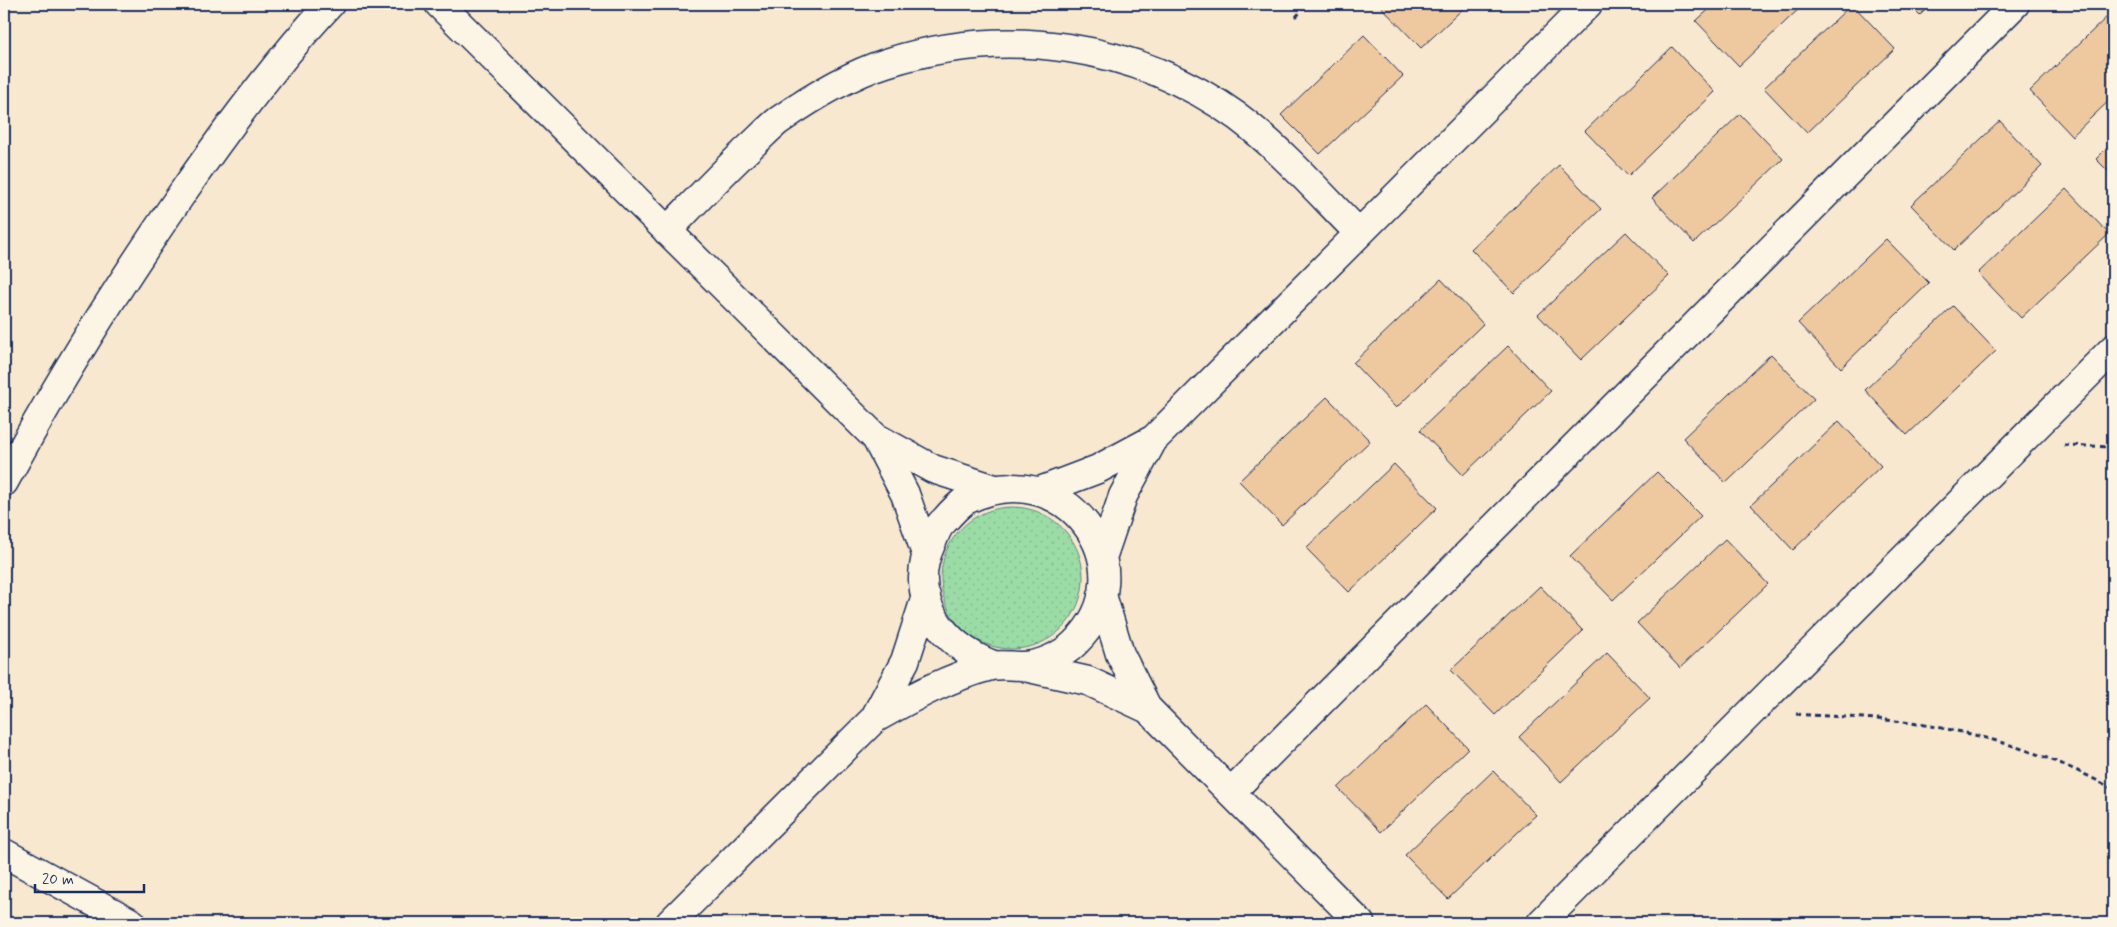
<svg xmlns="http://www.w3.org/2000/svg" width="2117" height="927" viewBox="0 0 2117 927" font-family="Mynerve,sans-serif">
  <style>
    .grass { fill: url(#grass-dots); stroke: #5b8682 }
    .building { fill: #eec99f; stroke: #1b2f5e }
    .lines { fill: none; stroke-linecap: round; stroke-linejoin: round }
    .street-casing { stroke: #1b2f5e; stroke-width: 31 }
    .secondary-casing { stroke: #1b2f5e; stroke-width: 31 }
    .path { stroke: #1b2f5e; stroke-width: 3; stroke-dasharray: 5 4; stroke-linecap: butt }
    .street { stroke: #fcf5e5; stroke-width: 28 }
    .secondary { stroke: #fcf5e5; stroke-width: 28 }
  </style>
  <defs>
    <pattern id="grass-dots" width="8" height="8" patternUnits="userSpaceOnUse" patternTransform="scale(1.25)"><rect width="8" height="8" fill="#9bdca6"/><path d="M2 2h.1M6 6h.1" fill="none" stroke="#85bd91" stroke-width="1.8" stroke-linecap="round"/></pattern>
  </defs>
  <rect width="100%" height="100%" fill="#f8e8d0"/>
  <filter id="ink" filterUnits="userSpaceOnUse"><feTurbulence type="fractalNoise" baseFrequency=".02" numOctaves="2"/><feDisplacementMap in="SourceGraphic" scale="10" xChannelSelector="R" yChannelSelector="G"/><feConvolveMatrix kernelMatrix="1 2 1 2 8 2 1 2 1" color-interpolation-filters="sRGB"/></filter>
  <g filter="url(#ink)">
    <path class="grass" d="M941 578a71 71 0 1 1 142 0a71 71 0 1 1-142 0Z"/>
    <path class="building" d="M1384,4h84l-47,44 -40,-41z
      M1715,4h89l-65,62 -43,-45z
      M1852,4l43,45 -88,84 -43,-45z
      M1909,4h23l-12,11z
      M2113,11v86l-41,39 -42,-45z
      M1364,35l39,41 -83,78 -39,-39z
      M1672,47l43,45 -87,84 -43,-45z
      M1740,114l43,45 -89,84 -42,-45z
      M2000,121l42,45 -88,84 -43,-45z
      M2113,142v34l-17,-17z
      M1559,165l42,44 -87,84 -43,-44z
      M2066,189l43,45 -88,84 -43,-45z
      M1626,232l43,44 -88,84 -43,-45z
      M1886,239l43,44 -88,85 -43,-45z
      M1441,279l42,45 -87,84 -43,-45z
      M1953,306l43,45 -89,84 -42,-45z
      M1508,346l43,45 -88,84 -43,-45z
      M1771,354l43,45 -88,84 -43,-45z
      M1327,397l43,44 -88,84 -43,-44z
      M1839,421l42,45 -88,84 -42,-45z
      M1394,464l43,44 -88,84 -43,-44z
      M1657,472l44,44 -88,84 -43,-44z
      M1725,539l43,45 -88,84 -43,-45z
      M1540,586l43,45 -88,84 -44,-45z
      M1607,653l43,45 -89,84 -42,-45z
      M1426,704l42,44 -87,84 -43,-44z
      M1493,771l43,44 -88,84 -43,-44z"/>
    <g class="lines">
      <defs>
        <path id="street" d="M439,4l436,433 58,32 62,20
          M667,231c28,-29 55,-58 84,-85 9,-8 18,-18 27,-25 33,-23 70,-46 108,-58 119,-38 250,-20 352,54 44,33 82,77 121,116
          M876,438l29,56 21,60
          M4,482c54,-101 114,-196 179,-290 45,-65 93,-130 147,-188
          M1040,491l58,-22 54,-29
          M1102,558l21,-62 30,-56 435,-436
          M1102,595l18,59 28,55 212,214
          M1025,667l63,14 60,28
          M874,719c37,-21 75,-42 117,-53 9,-2 20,0 30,0 18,0 41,-10 54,-23 77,-75 -11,-193 -109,-143 -8,5 -16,14 -22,21 -7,5 -9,15 -13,23 -25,54 12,101 62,121
          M1231,792l784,-788
          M4,853l128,70
          M670,923l204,-204 31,-58 21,-65"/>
        <path id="secondary" d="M1541,923l572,-574"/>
      </defs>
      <use href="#street" class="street-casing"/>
      <use href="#secondary" class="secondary-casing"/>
      <path class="path" d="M1296,17l11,-13
        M2064,445l49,2
        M1796,714c36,3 72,3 107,8 74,9 145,31 210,67"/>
      <use href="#street" class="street"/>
      <use href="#secondary" class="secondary"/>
    </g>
  </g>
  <rect width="2117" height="927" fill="none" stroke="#fcf5e5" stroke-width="20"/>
  <rect x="10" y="10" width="2097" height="907" fill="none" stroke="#1b2f5e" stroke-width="2" filter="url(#ink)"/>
  <path d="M35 884v8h109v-8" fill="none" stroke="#1b2f5e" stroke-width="2.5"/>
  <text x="42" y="884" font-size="15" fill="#1b2f5e" stroke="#fcf5e5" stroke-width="4" paint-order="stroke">20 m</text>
</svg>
